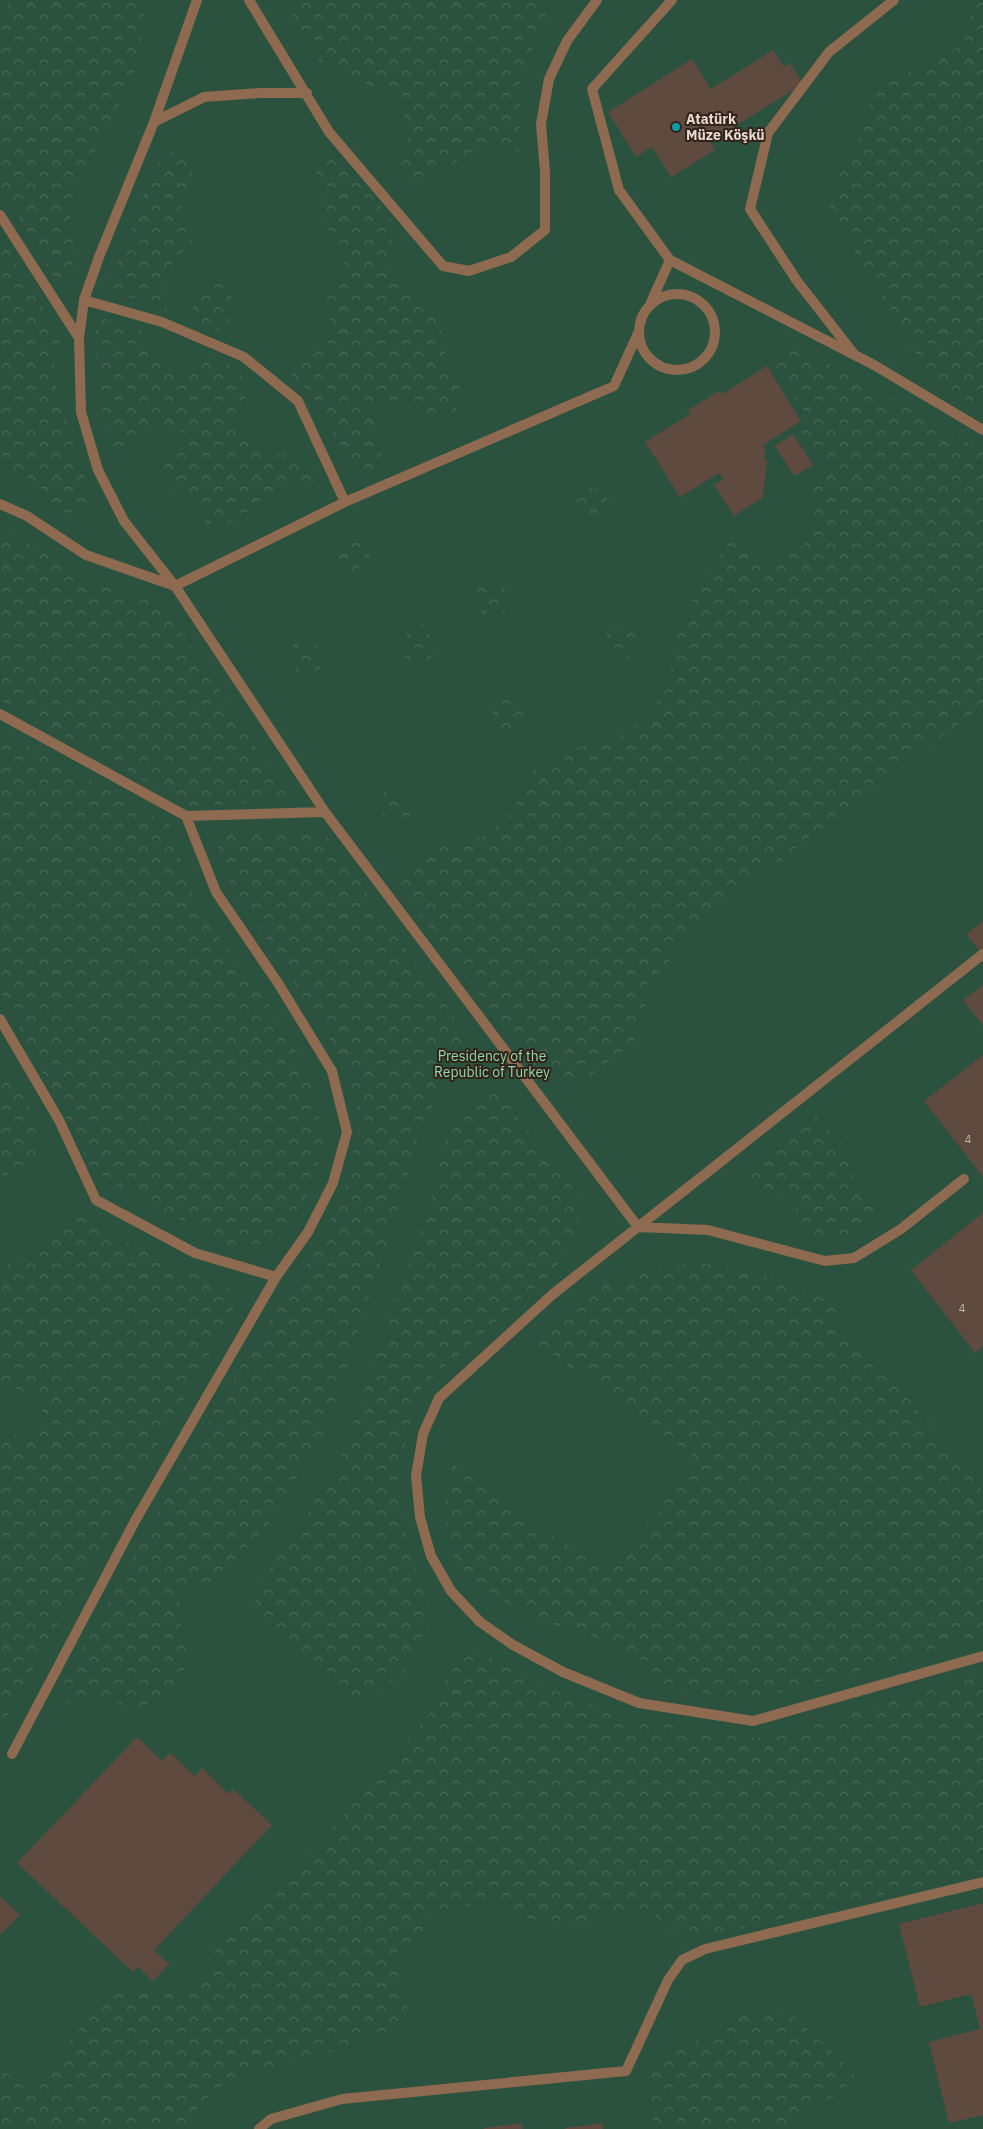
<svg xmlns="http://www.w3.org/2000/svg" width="983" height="2129" viewBox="0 0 983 2129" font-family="'IBM Plex Sans',sans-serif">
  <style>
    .green { fill: #2b523e }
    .forest { fill: url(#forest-crowns) }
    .building { fill: #5e4a3f }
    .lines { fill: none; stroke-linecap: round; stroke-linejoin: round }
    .service { stroke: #8e6a50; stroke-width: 10 }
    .culture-dot { fill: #0f9aa8; stroke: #332217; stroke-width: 2 }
    .labels { text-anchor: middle; stroke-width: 4; stroke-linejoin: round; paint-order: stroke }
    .number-label { font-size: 11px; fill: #c3b5ad }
    .poi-label { font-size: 14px; font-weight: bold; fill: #e5d9d2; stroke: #332217; text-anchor: start }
    .park-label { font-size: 14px; fill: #8addb0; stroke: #332217 }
  </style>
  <defs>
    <pattern id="forest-crowns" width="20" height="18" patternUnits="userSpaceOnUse" patternTransform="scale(1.25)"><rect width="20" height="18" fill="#2b523e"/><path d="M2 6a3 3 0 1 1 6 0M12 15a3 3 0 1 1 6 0" fill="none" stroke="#4a6a59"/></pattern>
  </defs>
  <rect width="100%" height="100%" fill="#332217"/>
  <path class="green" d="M0,0h983v2129h-983z"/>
  <path class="forest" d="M10,0h136l-6,57 -29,66 -38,67 -3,35 9,25 -18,39 -61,-105v-168z
    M285,0h267l-32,78v72l-15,5 -22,-10 -61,39 -23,-8v-26l10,-14 -7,-35 -83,-40z
    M973,0h10v409l-53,-32 -101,-168 8,-28 28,-54 5,-21 13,-21 72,-35 14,-27z
    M181,148l11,13v18l-11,20v17l10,11v16c-26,29 -29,28 -24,69l-64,-26 18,-29 24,-65 18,-38z
    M330,154l16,9 51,64c-10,24 -11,27 -4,52l34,21 14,18v25l10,26 10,15 -5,27 -21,11 -30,-18 -23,-5 -11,16 5,17 8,10c-3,15 -6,25 -21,32l-12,-8 -27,-51 -21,-31 -14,-11 11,-15 23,-10 7,-24 -4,-31 19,-21 -1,-22 -21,-28 -2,-19 4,-10 -3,-12 -7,-11 4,-12z
    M0,236l61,102 -7,20 2,30 36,115 -7,12 -26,-4 -19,-24 -33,-24 -7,-1z
    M211,274l13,4 9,19 -4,28 -16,8c-13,-7 -18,-13 -21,-28l8,-3v-13z
    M98,317l53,17 1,14 8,16 20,8 26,-20 21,10 25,23 -14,26 -1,22 26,22c30,-1 38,-2 59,21l-1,13 -15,-9 -10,-2 -8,7 -6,11h-17l-18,16 -20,12h-21l-15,-27 -27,-12 -7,-18 13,-12 17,-4v-16l-18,-10 -23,6 -11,18 -17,7 -15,-41 -8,-77z
    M782,348l38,10 163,93v254l-314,240 1,16 -24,24v31l-13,27 -53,40 -35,-1 -154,-205 42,-27 54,-15 26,-25 21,-41 33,-20 45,-6 40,-31 21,-48 5,-32 18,-40 34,-52 39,19 35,-13 5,-18 4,-37 13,-20 -25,-40 10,-8 -40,-64z
    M584,484l16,6 13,17 -14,15 -18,-8 -5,-14z
    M0,527l89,52 75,26 125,194 -97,8 -192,-107z
    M349,537h19l2,19 -18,17 -14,-12 -4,-14z
    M479,585h18l16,10 -9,18 -20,3 -10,-17z
    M422,624l12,15v15l-7,8 -19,-2 -10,-11 8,-15z
    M609,626h18l15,10 -8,18 -10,7 -14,-5 -6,-16z
    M294,643h17l16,10 -8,18 -20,3 -10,-17z
    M507,697h18l3,20 -18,15 -15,-10 -3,-15z
    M0,731l170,94 27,84 66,85 48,85 13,60 -11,47 -24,35 -29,23 -30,2 -137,-74 -93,-182z
    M387,787l15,5 13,18 -14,15 -18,-9 -4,-15z
    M322,829l135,192 7,32 -43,74 -24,85 -71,219 -59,95 -55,56h-14l-19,18 3,32 8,18 -12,36 -40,25 -26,-11 -51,3 -1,-9 7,-18 169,-302 88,-138 23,-54 13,-57 -12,-58 -118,-184 -18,-53z
    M0,1070l22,20 13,32 3,36 -38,21z
    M494,1086l82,106 4,23 -9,30 -18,26 -131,116 -15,46 -7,42 2,38 9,46 16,37 3,26 -27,50 -46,37 -30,-34 -65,-48 -7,-22 5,-22 77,-114 92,-261 16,-65 23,-35z
    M813,1113l37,39 -1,14 29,52c-8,6 -18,17 -27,21 -14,6 -45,0 -53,-14 -5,-9 0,-21 3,-30l-6,-10c-21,16 -22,17 -47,8l-2,-17 5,-13z
    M75,1215l107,54 60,25 -242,436v-296l25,1 22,-10 -9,-25 -38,-19v-113l41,-21z
    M720,1263l69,19 50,25 -9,18 40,25 113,142v144l-230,64 -98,-13 -14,-27 -44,-22 -55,-18 -46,-23 -31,-22 -18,-30 -1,-58 6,-24 158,113 86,-118 -158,-114 53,-53 55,-24z
    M465,1643l84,46 87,31 122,18 225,-62v195l-294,70 -36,-26 -30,-5 -53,17 -44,-9 -25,-20 -80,20 6,25 -36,11 23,72 -95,29 -89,24 -27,23 -23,27h-180v-62l30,27 83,-109 44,9 45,-12 17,-38 36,-30 107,-120 70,-83z
    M786,2009c23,23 49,43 70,68l-22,20 -35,16 -9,13v3h-136l-5,-51 15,-19 81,-44z"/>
  <path class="building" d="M773,50l11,17 6,-4 13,21 -93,58 5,8 -44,27 -19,-30 -16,10 -28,-45 84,-53 19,30z
    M767,366l34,55 -38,24 3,7 -3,3 4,6 -4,36 -29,19 -20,-31 9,-6 -4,-6 -39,24 -35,-55 45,-28 -3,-3 33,-21 2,4z
    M793,434l20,31 -19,11 -19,-30z
    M983,921v34l-17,-21z
    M983,985v40l-20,-25z
    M983,1055v122l-59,-76z
    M983,1213v133l-8,7 -64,-83z
    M137,1737l25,24 8,-8 25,23 7,-8 27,26 4,-5 39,36 -118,125 15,14 -16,17 -15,-14 -5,5 -116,-109z
    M0,1896l20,19 -20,20z
    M983,1903v212l-34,8 -20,-81 51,-13 -9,-35 -51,13 -21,-83z
    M522,2123v6h-38v-1z
    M603,2123v6h-38v-1z"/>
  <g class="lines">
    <path class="service" d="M249,0l80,132 114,134 26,5 42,-14 34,-27v-58l-4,-48 8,-45 18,-38 30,-41
      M672,0l-80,89 27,101 51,70 204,105 109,65
      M154,122l50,-25 57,-4h46
      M0,215l79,123 2,74 17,58 26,51 51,65 -89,-31 -59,-39 -27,-12
      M639 332a38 38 0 1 1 76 0a38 38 0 1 1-76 0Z
      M84,300l78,22 82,35 54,44 47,101
      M651,302l19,-42
      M639,331l-25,55 -269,116 -170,84 150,226 313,415 345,-273
      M79,338l5,-38 15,-43 55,-135 43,-122
      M854,354l-57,-73 -47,-72 18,-76 61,-81 65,-52
      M0,714l186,102 139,-4
      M0,1019l59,101 37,80 99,53 81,24 32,-45 25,-49 14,-51 -15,-61 -54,-88 -62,-91 -30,-76
      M964,1179l-63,50 -47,29 -29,3 -117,-31 -70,-3 -85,67 -114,104 -16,36 -7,42 4,41 11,39 20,35 29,31 33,23 50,27 76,31 114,18 230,-65
      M12,1754l123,-233 141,-244
      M259,2129l12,-10 71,-20 284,-28 42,-91 14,-20 23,-11 278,-67"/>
  </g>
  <circle class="culture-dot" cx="676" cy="127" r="5"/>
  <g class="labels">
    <g class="number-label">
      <text x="968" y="1143">4</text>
      <text x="962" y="1312">4</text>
    </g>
    <g class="poi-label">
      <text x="686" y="124">Atatürk<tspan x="686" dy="16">Müze Köşkü</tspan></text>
    </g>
    <g class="park-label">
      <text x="492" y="1061">Presidency of the<tspan x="492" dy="16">Republic of Turkey</tspan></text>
    </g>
  </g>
</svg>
